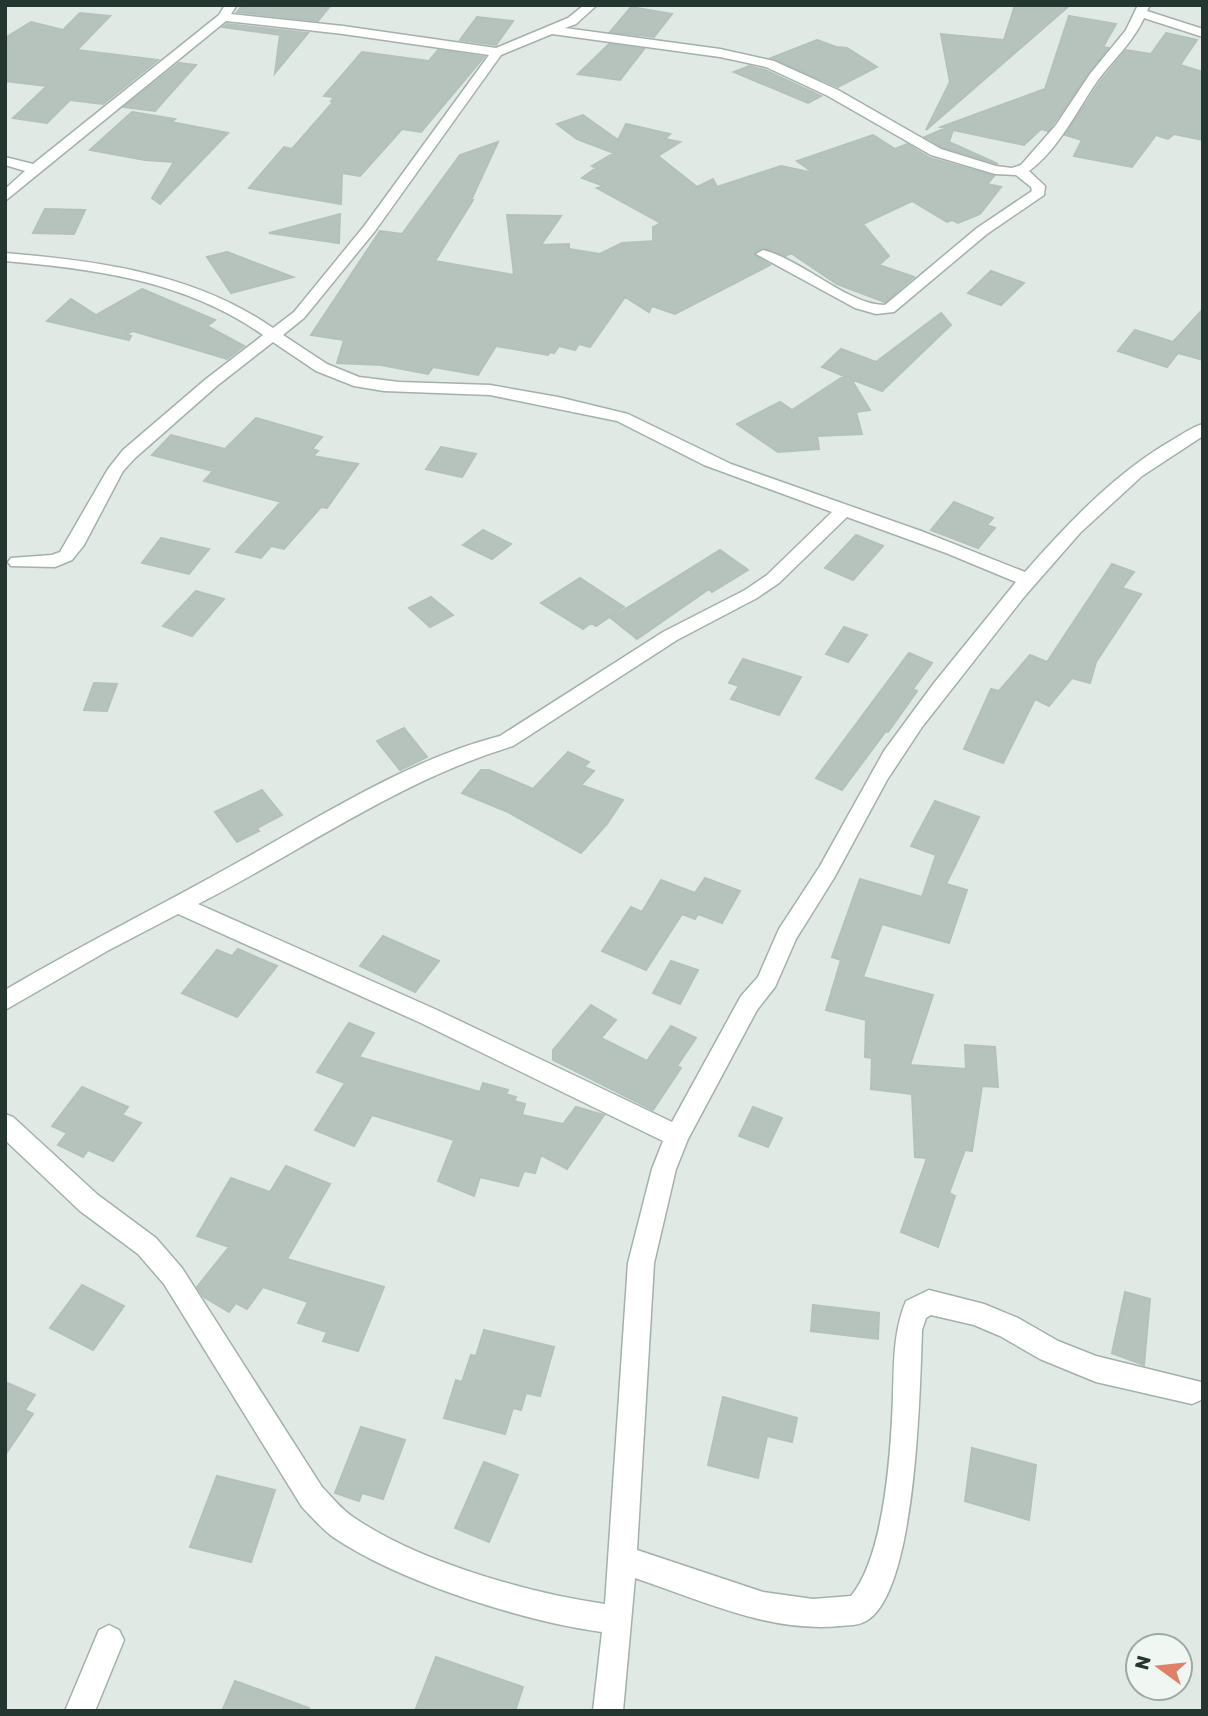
<svg xmlns="http://www.w3.org/2000/svg" width="1208" height="1716" viewBox="0 0 1208 1716" font-family="Rubik,sans-serif">
  <style>
    .building { fill: #b6c3bd; stroke: #b3c1bb; stroke-width: 2 }
    .lines { fill: none; stroke-linecap: round; stroke-linejoin: round }
    .street-casing { stroke: #a4b0aa; stroke-width: 3 }
    .street { fill: #fff; fill-rule: evenodd }
  </style>
  <rect width="100%" height="100%" fill="#e0e9e4"/>
  <path class="building" d="M243,5h88l-13,16 -81,-9z
    M1015,5h55l-144,125 24,-48 -9,-48 63,6z
    M631,7l41,7 -18,23 -44,-5z
    M80,13l30,3 -33,34 81,10 -55,44 -33,-4 -23,23 -34,-5 34,-32 -42,-5v-43l26,-16 32,8z
    M1069,16l47,8 -13,23 5,1 -60,83 -7,-2 -17,16 -71,-15 -4,12 49,22 -56,-17 -17,-10 21,-9 -5,-1 104,-38z
    M477,17l36,4 -17,24 -36,-5z
    M227,24l81,9 -33,40 5,-38 -57,-8z
    M1166,33l31,7 -17,25 23,7v68l-29,-6 -6,5 -12,-4 -24,32 -58,-11 8,-16 -17,-5 35,-53 26,-32 25,4z
    M817,40l19,7 11,1 30,19 -39,20 -67,-29z
    M609,44l35,5 -24,31 -42,-6z
    M438,50l46,7 -63,75 -19,-3 -42,47 -18,-3 -1,31 -92,-16 35,-41 8,2 42,-48h-3l3,-4 -10,-1 38,-44 67,9z
    M179,63l17,2 -41,46 -31,-4z
    M749,66l16,4 56,26 -13,7 -74,-31z
    M132,112l43,7 -4,3 57,11 -68,71 -8,-6 22,-36 -29,-2 -55,-10z
    M583,115l35,25 8,-16 44,10 -5,5 15,3 -22,14 39,31 16,-8 4,8 64,-21 33,7 -17,-12 76,-26 22,14 12,-5 23,14 64,18 -7,8 14,3 -21,27 -22,9 -6,-3 -5,2 -35,-21 -49,23 26,32 -10,9 35,12 -29,25 -48,-18 -46,-31 -5,3 -22,-8 -10,7 16,10 -95,49 -23,-8 -3,6 -24,-15 -35,50 -11,-3 -4,6 -16,-4 -5,7 -4,-1 -2,3 -52,-9 -18,29 -45,-8 -5,7 -47,-9 -44,-2 7,-23 -33,-5 69,-104 22,3 58,-79 38,-13 -27,58h2l-38,61 79,14 -7,-60 54,1 -20,29 28,-1v5l31,5 22,-11 34,-2 -3,-2v-12l8,-4 -64,-35 7,-2 -22,-8 14,-10 -4,-2 22,-13 -37,-14 -20,-15z
    M45,209l40,1 -11,24 -41,-1z
    M340,214l-1,29 -70,-10z
    M227,252l66,25 -62,16 -24,-36z
    M991,271l33,12 -23,22 -33,-12z
    M142,289l73,31 -8,6 37,20 -17,13 -94,-28 -7,3 5,2 -2,4 -82,-19 24,-22 25,16z
    M1203,309v51l-25,-7 -11,14 -49,-16 17,-21 38,12z
    M941,313l10,12 -69,66 -31,-12 19,31 -14,2 6,22 -45,2 2,13 -41,3 -41,-28 43,-22 12,8 52,-34 -22,-9 19,-18 35,13z
    M256,418l66,19 -10,12 6,2 -5,5 45,8 -31,44 -6,-1 -37,42 -13,-3 -10,12 -25,-6 45,-50 -77,-21 9,-10 -61,-16 19,-20 54,14z
    M441,447l35,7 -14,23 -36,-8z
    M954,502l39,16 -6,7 8,3 -17,20 -47,-18z
    M483,530l28,14 -19,15 -29,-14z
    M856,535l27,11 -30,34 -28,-12z
    M161,538l48,11 -20,25 -47,-11z
    M720,550l28,20 -36,22 -3,-3 -72,50 -26,-21z
    M1112,564l22,8 -12,16 19,6 -45,68 -6,21 -18,-5 -23,28 -14,-7 -32,64 -39,-14 27,-60 8,2 31,-36 17,7z
    M580,578l44,29 -28,19 -5,-3 -8,6 -42,-26z
    M196,591l28,8 -32,37 -29,-10z
    M431,597l22,18 -23,12 -21,-19z
    M844,627l23,8 -19,27 -22,-8z
    M909,653l23,10 -19,26 4,2 -29,41 -2,-1 -44,59 -26,-12z
    M743,659l58,18 -22,38 -48,-16 8,-13 -10,-3z
    M94,683l23,1 -10,27 -23,-1z
    M404,728l23,29 -27,13 -23,-29z
    M568,752l21,10 -5,5 10,4 -13,14 42,15 -16,24 -26,29 -73,-41 -46,-19 19,-23h8l44,19z
    M262,790l20,25 -25,13 2,3 -22,11 -22,-30z
    M935,801l44,16 -33,67 21,6 -18,53 -67,-19 -19,53 70,18 -23,70 56,4 -1,-24 30,2 3,40 -16,-1 -10,65 -7,-1 -16,43 6,3 -17,51 -37,-15 26,-74 -12,-1 -3,-63 -41,-5 1,-31 -7,-1 1,-37 -40,-10 15,-50 -9,-3 28,-78 62,18 14,-42 -25,-9z
    M705,878l35,13 -18,32 -24,-9 -3,5 -13,-5 -36,56 -44,-19 29,-44 11,5 19,-32 34,13z
    M383,936l56,25 -24,31 -55,-26z
    M238,949l39,17 -40,51 -55,-24 35,-43 15,6z
    M671,961l27,9 -18,34 -27,-11z
    M591,1005l25,15 -15,18 46,23 24,-35 25,12 -19,28 4,2 -28,42 -100,-50v-10z
    M349,1023l25,10 -15,24 121,35 3,-9 25,7 -2,4 10,3 -2,4 11,3 -3,11 41,9 13,-17 28,8 -37,54 -26,-14 -6,18 -11,-2 -6,15 -38,-9 -6,19 -36,-15 16,-41 -82,-25 -18,31 -39,-16 30,-47 -28,-11z
    M82,1087l46,20 -6,8 19,8 -28,38 -25,-11 -5,7 -25,-12 9,-12 -15,-7z
    M753,1107l29,11 -14,29 -29,-11z
    M286,1166l44,18 -43,75 97,28 -26,64 -35,-10 4,-9 -29,-9 10,-21 -45,-15 -16,22 -11,-6 -7,9 -25,-15 -7,-10 32,-40 -32,-11 34,-58 39,14z
    M82,1285l42,21 -31,44 -43,-22z
    M1125,1292l25,7 -6,66 -32,-12z
    M813,1305l66,8 -1,26 -67,-8z
    M484,1330l70,17 -14,49 -14,-3 -5,17 -8,-2 -8,26 -61,-16 12,-38 6,2 9,-27 5,1z
    M5,1382l30,13 -10,15 8,4 -28,41z
    M723,1397l74,21 -5,24 -25,-6 -9,42 -50,-13z
    M361,1427l44,13 -22,59 -21,-6 -3,8 -24,-8z
    M972,1448l64,17 -7,55 -64,-19z
    M484,1462l34,13 -29,67 -34,-14z
    M217,1476l58,14 -24,72 -61,-15z
    M436,1657l87,30 -8,24h-100z
    M235,1681l74,27 -1,3h-86z"/>
  <g class="lines">
    <defs>
      <path id="street" d="M225,5h12l-6,9 112,12 153,22 72,-30 16,-13h13l-21,19 -11,4 155,21 54,12 64,29 103,59 55,17 16,2 9,-3 35,-40 34,-51 36,-44 12,-25h12l-3,6 56,18v8l-59,-19c-11,24 -30,41 -46,62 -21,30 -39,69 -69,91l16,15 -1,9 -57,39 -93,78 -18,2 -21,-6 -99,-54 7,-4c40,10 85,55 122,55l92,-77 55,-37 -1,-4 -15,-12 -21,-1 -64,-19 -103,-59 -62,-29 -46,-10 -168,-23 -51,21 -126,176 -71,87 -21,17 44,29 32,13 40,5 91,3 68,12 70,17 103,50 190,67 104,41c43,-49 91,-100 149,-133 9,-5 18,-12 29,-15v12l-61,40 -62,57 -56,64 -102,130 -35,53 -53,98 -38,61 -21,48 -18,23 -69,129 -12,30 -22,94 -17,287 126,42 50,7 38,-3c34,-41 40,-145 42,-199 1,-32 0,-65 13,-96l23,-11 55,14 34,14 40,23 38,15 105,26v18l-9,4 -96,-22 -56,-23 -40,-23 -26,-11 -43,-10 -5,3 -4,12c-2,57 -5,263 -56,291 -8,5 -17,4 -26,5 -71,7 -139,-26 -205,-48l-12,133h-30l9,-79c-80,-11 -202,-50 -269,-95 -11,-8 -21,-20 -31,-30l-138,-223 -26,-30 -58,-43 -75,-71v-26l8,3 85,78 58,43 26,30 140,219c10,10 19,22 31,30 64,44 174,76 252,87l23,-341 24,-94 11,-28 -242,-118 -243,-109 -69,36 -104,60v-20c78,-46 159,-86 237,-130 81,-45 168,-101 258,-124l163,-104 82,-42 22,-15 65,-63 -128,-47 -87,-44 -127,-26 -106,-4 -30,-5 -38,-15 -43,-29 -55,43 -83,73 -12,13 -39,74 -12,15 -17,7 -44,-1 -3,-4 3,-4 41,-3 8,-3 48,-83 15,-19 83,-71 57,-44c-76,-54 -167,-66 -258,-74v-8c93,8 189,20 268,75l21,-16 71,-87 124,-170 -146,-21 -117,-13 -221,180v-12l20,-18 -20,-6v-8l28,7 186,-149zM847,517l99,36 70,29 -82,101 -50,68 -64,115 -41,63 -21,48 -17,19 -69,126 -235,-112 -239,-106c104,-53 202,-124 315,-158l164,-106 80,-42 22,-15z
        M109,1625l10,5 5,10 -29,71h-30l34,-81z"/>
    </defs>
    <use href="#street" class="street-casing"/>
    <use href="#street" class="street"/>
  </g>
  <rect width="1208" height="1716" fill="none" stroke="#233730" stroke-width="14"/>
  <g transform="translate(1159 1667) rotate(285)"><circle r="33" fill="#f0f6f2" stroke="#9eaaa4" stroke-width="2"/>
  <path d="M0-5L12 26L0 18L-12 26Z" fill="#e08067"/>
  <text y="-10" font-size="19" font-weight="bold" text-anchor="middle" fill="#233730">N</text>
  </g>
</svg>
